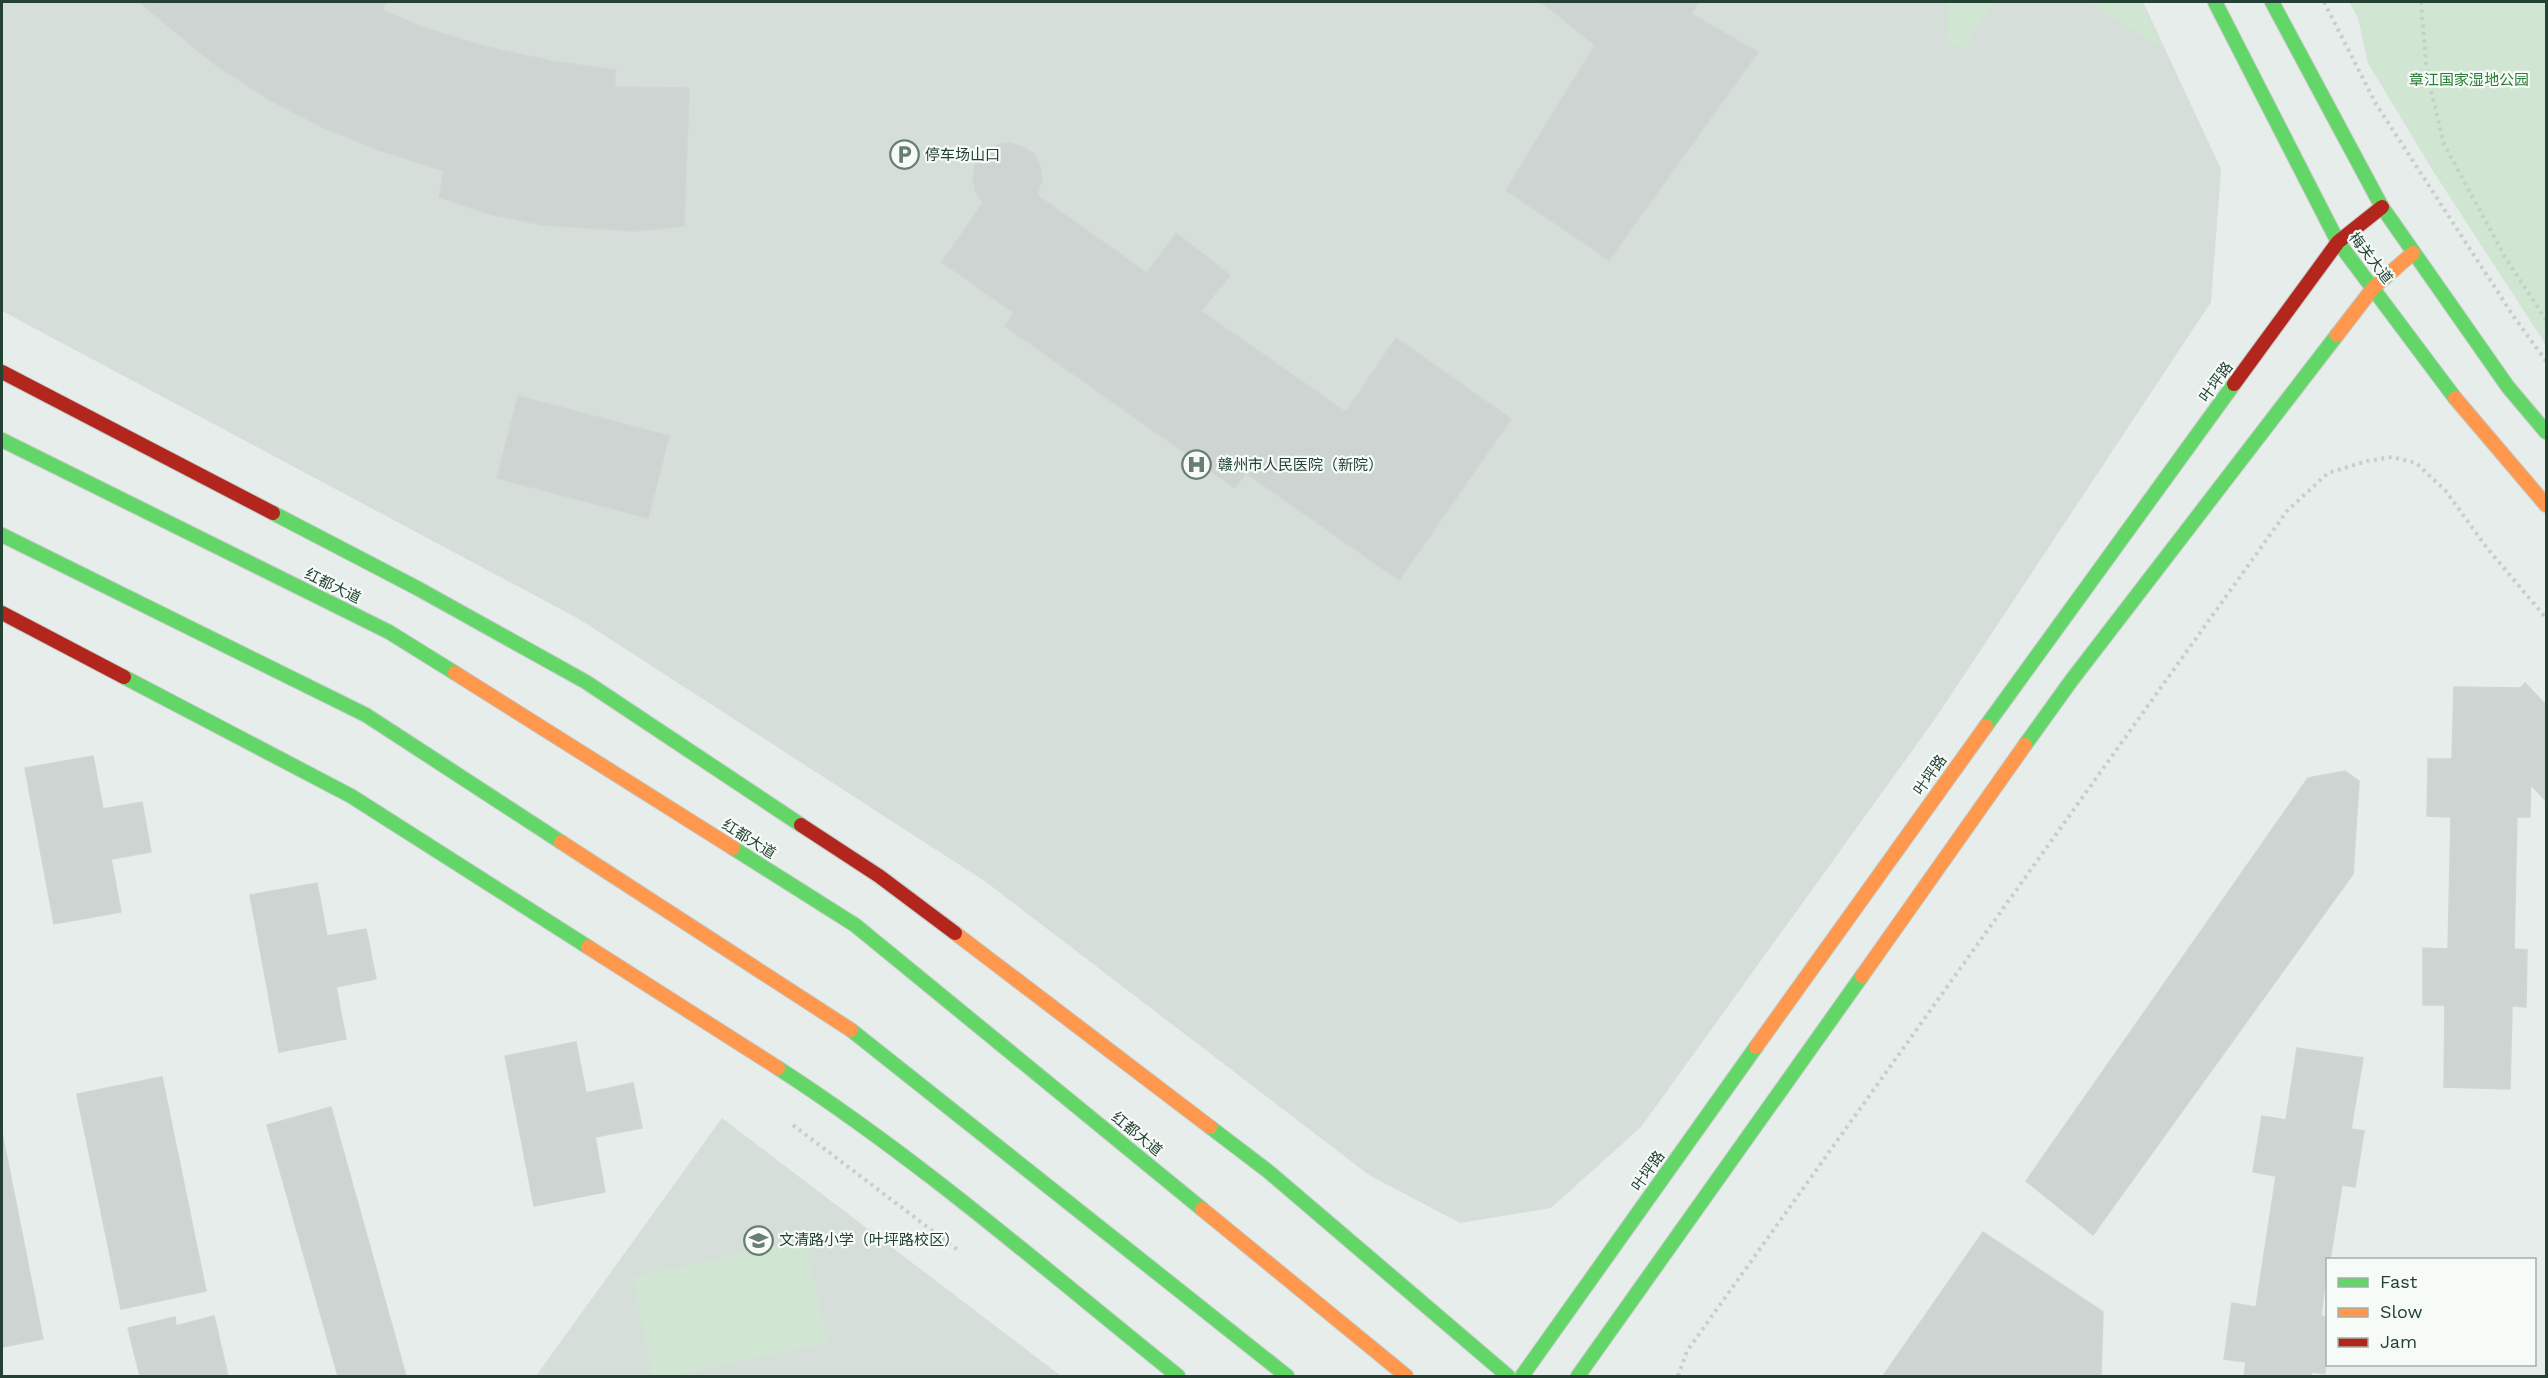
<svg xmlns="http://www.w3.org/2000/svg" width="2548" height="1378" viewBox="0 0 2548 1378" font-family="'Work Sans','Noto Sans SC',sans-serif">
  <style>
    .built { fill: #d5ded9 }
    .green { fill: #d0e6d2 }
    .building { fill: #ced4d1; stroke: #d0d6d2; stroke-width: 1.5 }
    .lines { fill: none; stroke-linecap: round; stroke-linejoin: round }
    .fast-casing { stroke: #c3cac7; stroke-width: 16 }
    .slow-casing { stroke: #c3cac7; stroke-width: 16 }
    .jam-casing { stroke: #c3cac7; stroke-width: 16 }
    .path { stroke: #c6cfc9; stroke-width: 4; stroke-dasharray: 3 4.5; stroke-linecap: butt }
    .fast { stroke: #63d668; stroke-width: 14 }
    .slow { stroke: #ff974d; stroke-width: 14 }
    .jam { stroke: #b3261e; stroke-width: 14 }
    .labels { text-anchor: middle; stroke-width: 4.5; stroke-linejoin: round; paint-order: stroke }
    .park-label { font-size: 15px; fill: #2b7c38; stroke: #f6fbf8 }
    .poi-label { font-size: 15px; fill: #234233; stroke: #f6fbf8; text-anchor: start }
    .street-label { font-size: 15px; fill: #234233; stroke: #f6fbf8 }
  </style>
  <rect width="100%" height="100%" fill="#e7edea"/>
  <path class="built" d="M2,2h2141l78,167 -10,133 -276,417 -294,408 -90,81 -91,15 -91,-48 -383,-293 -407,-263 -577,-308z
    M722,1118l339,258h-525z"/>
  <path class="green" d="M1949,2h45l-31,48 -17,-11z
    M2088,2h53l22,47z
    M2349,2h197v343l-113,-174 -65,-108 -10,-45z
    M805,1240l23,103 -157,33h-18l-21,-99z"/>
  <path class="building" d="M139,2h248l-5,8 43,18 62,19 64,14 65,9 -2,17 75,1 -5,138 -47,5 -95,-6 -53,-11 -50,-17 5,-26 -68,-22 -54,-22 -52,-27 -56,-36z
    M1541,2h158l-8,12 67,38 -149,208 -103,-70 89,-145z
    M1009,143l14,4 11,7 6,12 2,13 -5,16 110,78 29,-40 54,42 -29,36 145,101 50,-74 115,81 -112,161 -153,-107 -11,15 -230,-162 9,-13 -72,-51 41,-59 -8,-13 -2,-13 2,-14 9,-11 12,-7z
    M518,396l151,40 -21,82 -151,-40z
    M2525,683l21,22v96l-16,-17 1,-24h-13l2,-72z
    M2454,687l66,1 -2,72h13l-1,57h-13l-3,132 13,1 -1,57 -14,-1 -2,83 -66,-2 1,-82h-22v-57l25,1 3,-132 -24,-1 1,-57h24z
    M93,756l10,53 39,-7 9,50 -40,7 10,53 -67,12 -29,-156z
    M2345,771l14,10 -6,93 -260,361 -67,-54 282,-403z
    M317,883l10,53 39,-7 10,50 -40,8 10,52 -67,13 -29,-157z
    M576,1042l10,51 47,-10 9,45 -47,9 10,55 -71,14 -29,-150z
    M2297,1048l66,10 -12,71 13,2 -9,56 -13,-2 -12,75h-2l-7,56 7,1 -3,57 -13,-2 -1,4h-67l2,-14 -22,-3 8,-56 24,4 20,-131 -23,-4 9,-56 24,4z
    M162,1077l44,214 -85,18 -44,-215z
    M331,1107l75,269h-68l-71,-251z
    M2,1133l41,206 -41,8z
    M1983,1232l120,80 -2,64h-218z
    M214,1316l14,60h-88l-12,-48 47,-11 1,9z"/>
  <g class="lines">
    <defs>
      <path id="fast" d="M2215,2l123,240 117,156
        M2272,2l110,205 126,180 38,45
        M2,440l387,192 66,41
        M273,513l144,75 169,94 215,143
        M2,535l364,180 195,127
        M124,677l227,119 237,151
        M1986,726l248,-342
        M2025,745l46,-64 266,-346
        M733,848l122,77 347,284
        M851,1030l436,346
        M778,1068c141,91 269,203 400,308
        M1210,1127l59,45 239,204
        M1522,1376l234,-329
        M1578,1376l284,-400"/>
      <path id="slow" d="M2337,335l37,-48 39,-34
        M2455,398l91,107
        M455,673l278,175
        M561,842l290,188
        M955,933l255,194
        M588,947l190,121
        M1862,976l163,-231
        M1756,1047l230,-321
        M1202,1209l204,167"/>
      <path id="jam" d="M2,372l271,141
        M2234,384l104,-142 44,-35
        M2,613l122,64
        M801,825l78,51 76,57"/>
    </defs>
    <use href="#fast" class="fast-casing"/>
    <use href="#slow" class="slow-casing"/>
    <use href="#jam" class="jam-casing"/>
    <path class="path" d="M2324,2l52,102 138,213 32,44
      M2421,2l6,72 17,70 61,113 41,63
      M793,1125l166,126
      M1678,1376l9,-25 600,-840 41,-38 39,-12 25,-4 24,6 29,27 42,58 59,70"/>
    <use href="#fast" class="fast"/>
    <use href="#slow" class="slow"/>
    <use href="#jam" class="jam"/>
  </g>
  <defs>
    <symbol id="parking-ring" viewBox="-11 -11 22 22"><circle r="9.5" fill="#f6fbf8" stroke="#687e73" stroke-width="1.5"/><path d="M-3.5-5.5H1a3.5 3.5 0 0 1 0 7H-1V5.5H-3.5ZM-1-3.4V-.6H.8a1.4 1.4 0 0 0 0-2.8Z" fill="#687e73"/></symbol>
    <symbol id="hospital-ring" viewBox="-11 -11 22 22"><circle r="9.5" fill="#f6fbf8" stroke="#687e73" stroke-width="1.5"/><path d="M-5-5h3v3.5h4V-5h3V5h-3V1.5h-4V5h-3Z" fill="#687e73"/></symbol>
    <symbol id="school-ring" viewBox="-11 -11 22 22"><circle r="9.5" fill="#f6fbf8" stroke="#687e73" stroke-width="1.5"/><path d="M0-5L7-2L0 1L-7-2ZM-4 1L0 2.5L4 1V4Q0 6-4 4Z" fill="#687e73"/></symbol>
  </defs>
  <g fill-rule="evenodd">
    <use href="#parking-ring" x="888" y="138" width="33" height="33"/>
    <use href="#hospital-ring" x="1180" y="448" width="33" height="33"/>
    <use href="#school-ring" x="742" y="1224" width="33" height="33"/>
  </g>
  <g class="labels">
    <g class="park-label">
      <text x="2469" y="85">章江国家湿地公园</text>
    </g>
    <g class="poi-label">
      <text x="925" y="160">停车场山口</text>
      <text x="1218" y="470">赣州市人民医院（新院）</text>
      <text x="779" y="1245">文清路小学（叶坪路校区）</text>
    </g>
    <g class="street-label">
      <text transform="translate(2371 258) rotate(52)" y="5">梅关大道</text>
      <text transform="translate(2216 382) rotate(-54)" y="5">叶坪路</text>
      <text transform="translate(333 586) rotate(26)" y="5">红都大道</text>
      <text transform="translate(1930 775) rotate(-55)" y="5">叶坪路</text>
      <text transform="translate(749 839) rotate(32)" y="5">红都大道</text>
      <text transform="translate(1137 1134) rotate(39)" y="5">红都大道</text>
      <text transform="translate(1648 1171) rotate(-55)" y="5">叶坪路</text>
    </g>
  </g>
  <rect width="2548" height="1378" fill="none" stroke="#234233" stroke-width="6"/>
  <rect x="2326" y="1258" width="210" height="108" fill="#f6fbf8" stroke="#a2b1a9" stroke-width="1.5"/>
  <rect x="2338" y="1278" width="30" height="9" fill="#63d668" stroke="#a2b1a9" stroke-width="1.5"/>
  <text x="2380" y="1288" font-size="18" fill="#234233">Fast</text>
  <rect x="2338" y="1308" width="30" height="9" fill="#ff974d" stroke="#a2b1a9" stroke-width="1.5"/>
  <text x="2380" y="1318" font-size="18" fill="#234233">Slow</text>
  <rect x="2338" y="1338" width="30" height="9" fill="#b3261e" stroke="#a2b1a9" stroke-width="1.5"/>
  <text x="2380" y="1348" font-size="18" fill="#234233">Jam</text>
</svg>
